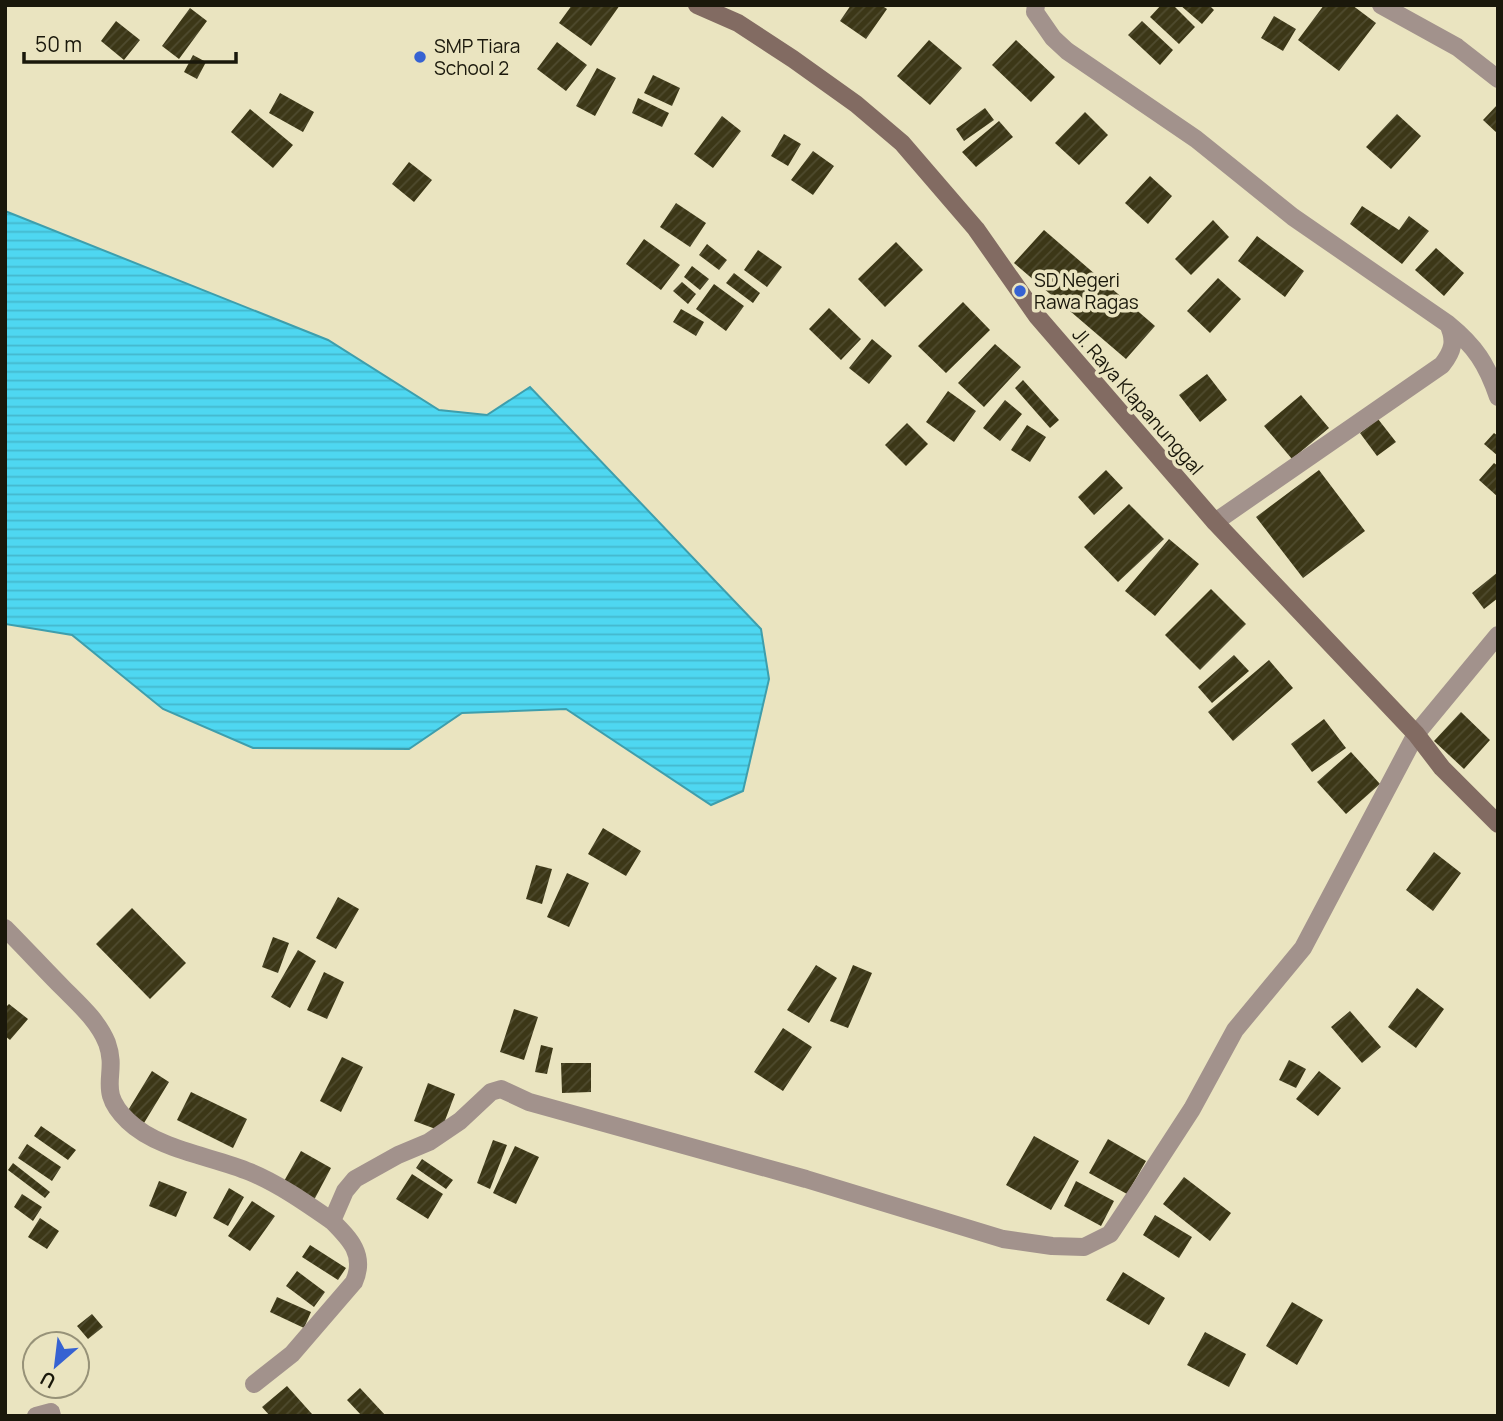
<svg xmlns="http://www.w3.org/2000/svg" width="1503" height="1421" viewBox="0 0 1503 1421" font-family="Manrope,sans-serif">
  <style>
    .water { fill: url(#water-rules); stroke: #3e9eac; stroke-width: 2 }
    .building { fill: url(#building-hatch) }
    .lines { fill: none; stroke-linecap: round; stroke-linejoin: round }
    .street { stroke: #a2928c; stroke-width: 18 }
    .secondary { stroke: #826b62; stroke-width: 18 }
    .poi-dot { fill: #3662d2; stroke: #eae4c0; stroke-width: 2.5 }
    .labels { text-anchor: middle; stroke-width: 7; stroke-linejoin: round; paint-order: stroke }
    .poi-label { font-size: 19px; fill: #1a180b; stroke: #eae4c0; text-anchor: start }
    .street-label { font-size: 19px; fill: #1a180b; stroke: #eae4c0 }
  </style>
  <defs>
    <pattern id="water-rules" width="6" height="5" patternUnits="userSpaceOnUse" patternTransform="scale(1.75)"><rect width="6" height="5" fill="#4ed7f1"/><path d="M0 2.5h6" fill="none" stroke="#44b8cd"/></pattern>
    <pattern id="building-hatch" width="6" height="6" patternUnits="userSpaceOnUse" patternTransform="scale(1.75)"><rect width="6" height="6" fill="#3c3717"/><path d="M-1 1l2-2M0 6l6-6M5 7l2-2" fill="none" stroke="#4f4b2f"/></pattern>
  </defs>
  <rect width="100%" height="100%" fill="#eae4c0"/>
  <path class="water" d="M5,211l323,129 111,70 48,5 43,-28 231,242 8,50 -26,112 -32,14 -145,-96 -104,4 -53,36 -156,-1 -90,-39 -91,-74 -67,-11z"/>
  <path class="building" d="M572,5h48l-29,41 -32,-23z
    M851,5h30l6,4 -21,30 -26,-18z
    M1161,5h12l22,22 -16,17 -29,-27z
    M1180,5h29l5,5 -12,14z
    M1324,5h28l24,18 -37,48 -41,-31z
    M190,8l17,13 -28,38 -17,-13z
    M1274,16l22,13 -13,22 -22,-13z
    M116,21l24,19 -16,20 -23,-19z
    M1142,21l31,29 -13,15 -32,-30z
    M929,40l33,28 -32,37 -33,-29z
    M1016,40l39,37 -24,25 -39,-37z
    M557,42l30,23 -21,26 -29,-22z
    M193,55l13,7 -9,17 -13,-7z
    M597,68l19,10 -21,38 -19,-10z
    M653,75l27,13 -8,18 -28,-13z
    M280,93l34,19 -11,20 -34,-19z
    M638,98l31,15 -7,14 -30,-14z
    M1498,104v30l-15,-14z
    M985,108l9,12 -30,21 -8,-12z
    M250,109l43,36 -20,23 -42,-36z
    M1085,112l23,23 -29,30 -24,-22z
    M1397,114l24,22 -30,33 -25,-22z
    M722,116l19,15 -28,37 -19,-14z
    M999,121l14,16 -37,30 -14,-15z
    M784,134l17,10 -13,22 -17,-10z
    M813,151l21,15 -21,29 -22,-15z
    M409,162l23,18 -18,22 -22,-18z
    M1150,176l22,20 -24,28 -23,-21z
    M676,203l30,20 -16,24 -30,-20z
    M1362,206l37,24 10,-14 20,15 -27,33 -52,-40z
    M1213,220l16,17 -38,38 -16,-16z
    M1044,230l111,96 -29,33 -112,-96z
    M1257,236l47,35 -19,26 -47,-36z
    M644,239l36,26 -19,25 -35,-26z
    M896,242l27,28 -38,37 -27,-28z
    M707,244l20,16 -8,10 -20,-15z
    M1436,248l28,25 -20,23 -29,-26z
    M758,250l24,17 -15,20 -23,-17z
    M692,266l17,13 -9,11 -16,-13z
    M734,273l26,20 -7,10 -27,-20z
    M1218,278l23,21 -31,34 -23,-22z
    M682,282l14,12 -8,10 -15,-13z
    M714,284l30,22 -18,25 -30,-22z
    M963,302l27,28 -44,43 -28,-27z
    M829,308l32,31 -20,21 -32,-31z
    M681,309l23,13 -8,14 -23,-14z
    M872,339l20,17 -23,28 -20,-16z
    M995,344l26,23 -37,40 -26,-24z
    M1207,374l20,26 -27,22 -21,-27z
    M1023,380l36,40 -9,8 -35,-40z
    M948,391l28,20 -22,31 -28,-20z
    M1301,395l28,33 -37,31 -28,-33z
    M1005,400l17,14 -22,27 -17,-13z
    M1378,419l18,23 -19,14 -17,-23z
    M907,423l21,21 -22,22 -21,-21z
    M1027,425l19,12 -16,25 -19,-12z
    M1494,433l4,3v20l-14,-12z
    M1494,463l4,3v31l-19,-17z
    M1106,470l17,18 -29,27 -16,-18z
    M1319,470l46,61 -62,47 -47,-61z
    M1129,504l35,35 -46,43 -34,-35z
    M1169,539l30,25 -44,52 -30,-25z
    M1498,572v26l-14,11 -12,-16z
    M1211,589l35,35 -46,46 -35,-35z
    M1234,655l15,16 -37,32 -14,-16z
    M1269,660l24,28 -60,53 -25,-29z
    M1461,712l29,28 -26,29 -30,-28z
    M1324,719l22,29 -34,24 -21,-28z
    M1351,752l29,32 -34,30 -29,-32z
    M603,828l38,23 -15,25 -38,-22z
    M1434,852l27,21 -28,38 -27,-21z
    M536,865l16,4 -10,35 -16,-5z
    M567,873l22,10 -20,44 -22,-10z
    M338,897l21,12 -23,40 -20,-11z
    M132,908l54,55 -36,36 -54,-55z
    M273,937l16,6 -11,30 -16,-6z
    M298,950l18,11 -26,47 -19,-11z
    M816,965l21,13 -28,45 -22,-13z
    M853,965l19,8 -24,55 -18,-7z
    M324,972l20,10 -17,37 -20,-9z
    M1417,988l27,21 -28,39 -28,-21z
    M9,1004l19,15 -18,21 -5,-4v-28z
    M514,1009l24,8 -14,43 -24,-8z
    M1350,1011l31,36 -19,16 -31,-36z
    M783,1028l29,19 -29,44 -29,-19z
    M541,1045l12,3 -6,26 -12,-2z
    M342,1057l21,10 -22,45 -21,-11z
    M1289,1060l17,9 -10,19 -17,-8z
    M561,1063h30v29l-29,1z
    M152,1071l17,11 -25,41 -17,-11z
    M1319,1071l22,17 -23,28 -22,-17z
    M428,1083l27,11 -14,37 -27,-10z
    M191,1092l56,27 -14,29 -56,-28z
    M41,1126l35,24 -8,10 -34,-24z
    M1034,1136l45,25 -28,49 -45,-25z
    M1108,1139l38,22 -19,33 -38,-21z
    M493,1140l14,5 -17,44 -13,-6z
    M27,1144l34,23 -9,14 -34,-23z
    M515,1146l24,11 -23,47 -23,-11z
    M301,1151l30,17 -17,32 -31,-17z
    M422,1159l31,21 -7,9 -30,-21z
    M13,1163l37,29 -5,6 -37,-28z
    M412,1174l31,20 -15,25 -32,-20z
    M1184,1177l47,36 -21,28 -47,-37z
    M159,1181l28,11 -11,25 -27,-11z
    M1076,1181l38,20 -13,25 -37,-20z
    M229,1188l15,9 -16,29 -15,-8z
    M22,1194l20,13 -9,14 -19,-14z
    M252,1201l23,15 -25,35 -22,-15z
    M1155,1215l37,22 -13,21 -36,-23z
    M40,1218l19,13 -12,18 -19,-12z
    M310,1245l36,23 -8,12 -36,-23z
    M297,1271l28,21 -11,15 -28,-21z
    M1123,1272l42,26 -16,27 -43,-25z
    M277,1297l34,15 -7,16 -34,-16z
    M1292,1302l31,18 -26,45 -31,-19z
    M92,1314l11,13 -15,12 -11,-13z
    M1205,1332l41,22 -17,33 -42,-22z
    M287,1386l25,28 -2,2h-40l-8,-9z
    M360,1388l26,28h-24l-15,-16z"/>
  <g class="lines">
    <path class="street" d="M1036,5l-1,7 18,26 14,13 129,88 97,78 155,107c8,17 5,27 -6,41l-227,157
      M1381,5l76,42 41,32
      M1448,324c27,22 39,40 50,73
      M5,928c20,20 39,41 59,61 16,16 34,32 43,54 12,33 -12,46 21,78 30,29 84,35 122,51 29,12 56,31 82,49l13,-30 10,-12 43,-24 31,-13 31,-21 31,-29 10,-3 28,13 277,77 197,60 49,7 32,1 26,-13 30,-45 52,-80 43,-79 68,-82 113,-214 82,-99
      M254,1384l38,-30 62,-72c12,-27 -4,-43 -22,-61
      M36,1416l15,-4 1,4"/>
    <path class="secondary" d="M697,5l41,18 55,36 63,45 46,39 74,86 61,87 178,206 201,212 26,34 56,56"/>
  </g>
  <g class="poi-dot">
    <circle cx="420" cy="57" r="7"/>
    <circle cx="1020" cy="291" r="7"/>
  </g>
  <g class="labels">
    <g class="poi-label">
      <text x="434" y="53">SMP Tiara<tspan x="434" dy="22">School 2</tspan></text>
      <text x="1034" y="287">SD Negeri<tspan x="1034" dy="22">Rawa Ragas</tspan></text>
    </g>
    <g class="street-label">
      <text transform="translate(1138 401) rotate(49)" y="7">Jl. Raya Klapanunggal</text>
    </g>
  </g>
  <rect width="1503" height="1421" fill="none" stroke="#1a180b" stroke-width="14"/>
  <g transform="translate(56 1365) rotate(208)"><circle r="33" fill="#eae4c0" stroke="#979278" stroke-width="2"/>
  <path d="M0-5L12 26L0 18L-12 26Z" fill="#3662d2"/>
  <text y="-10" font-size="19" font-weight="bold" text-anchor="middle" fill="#1a180b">U</text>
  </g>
  <path d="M24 52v10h212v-10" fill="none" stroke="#1a180b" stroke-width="3.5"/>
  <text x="35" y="52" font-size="21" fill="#1a180b" stroke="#eae4c0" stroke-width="5" paint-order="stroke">50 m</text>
</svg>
